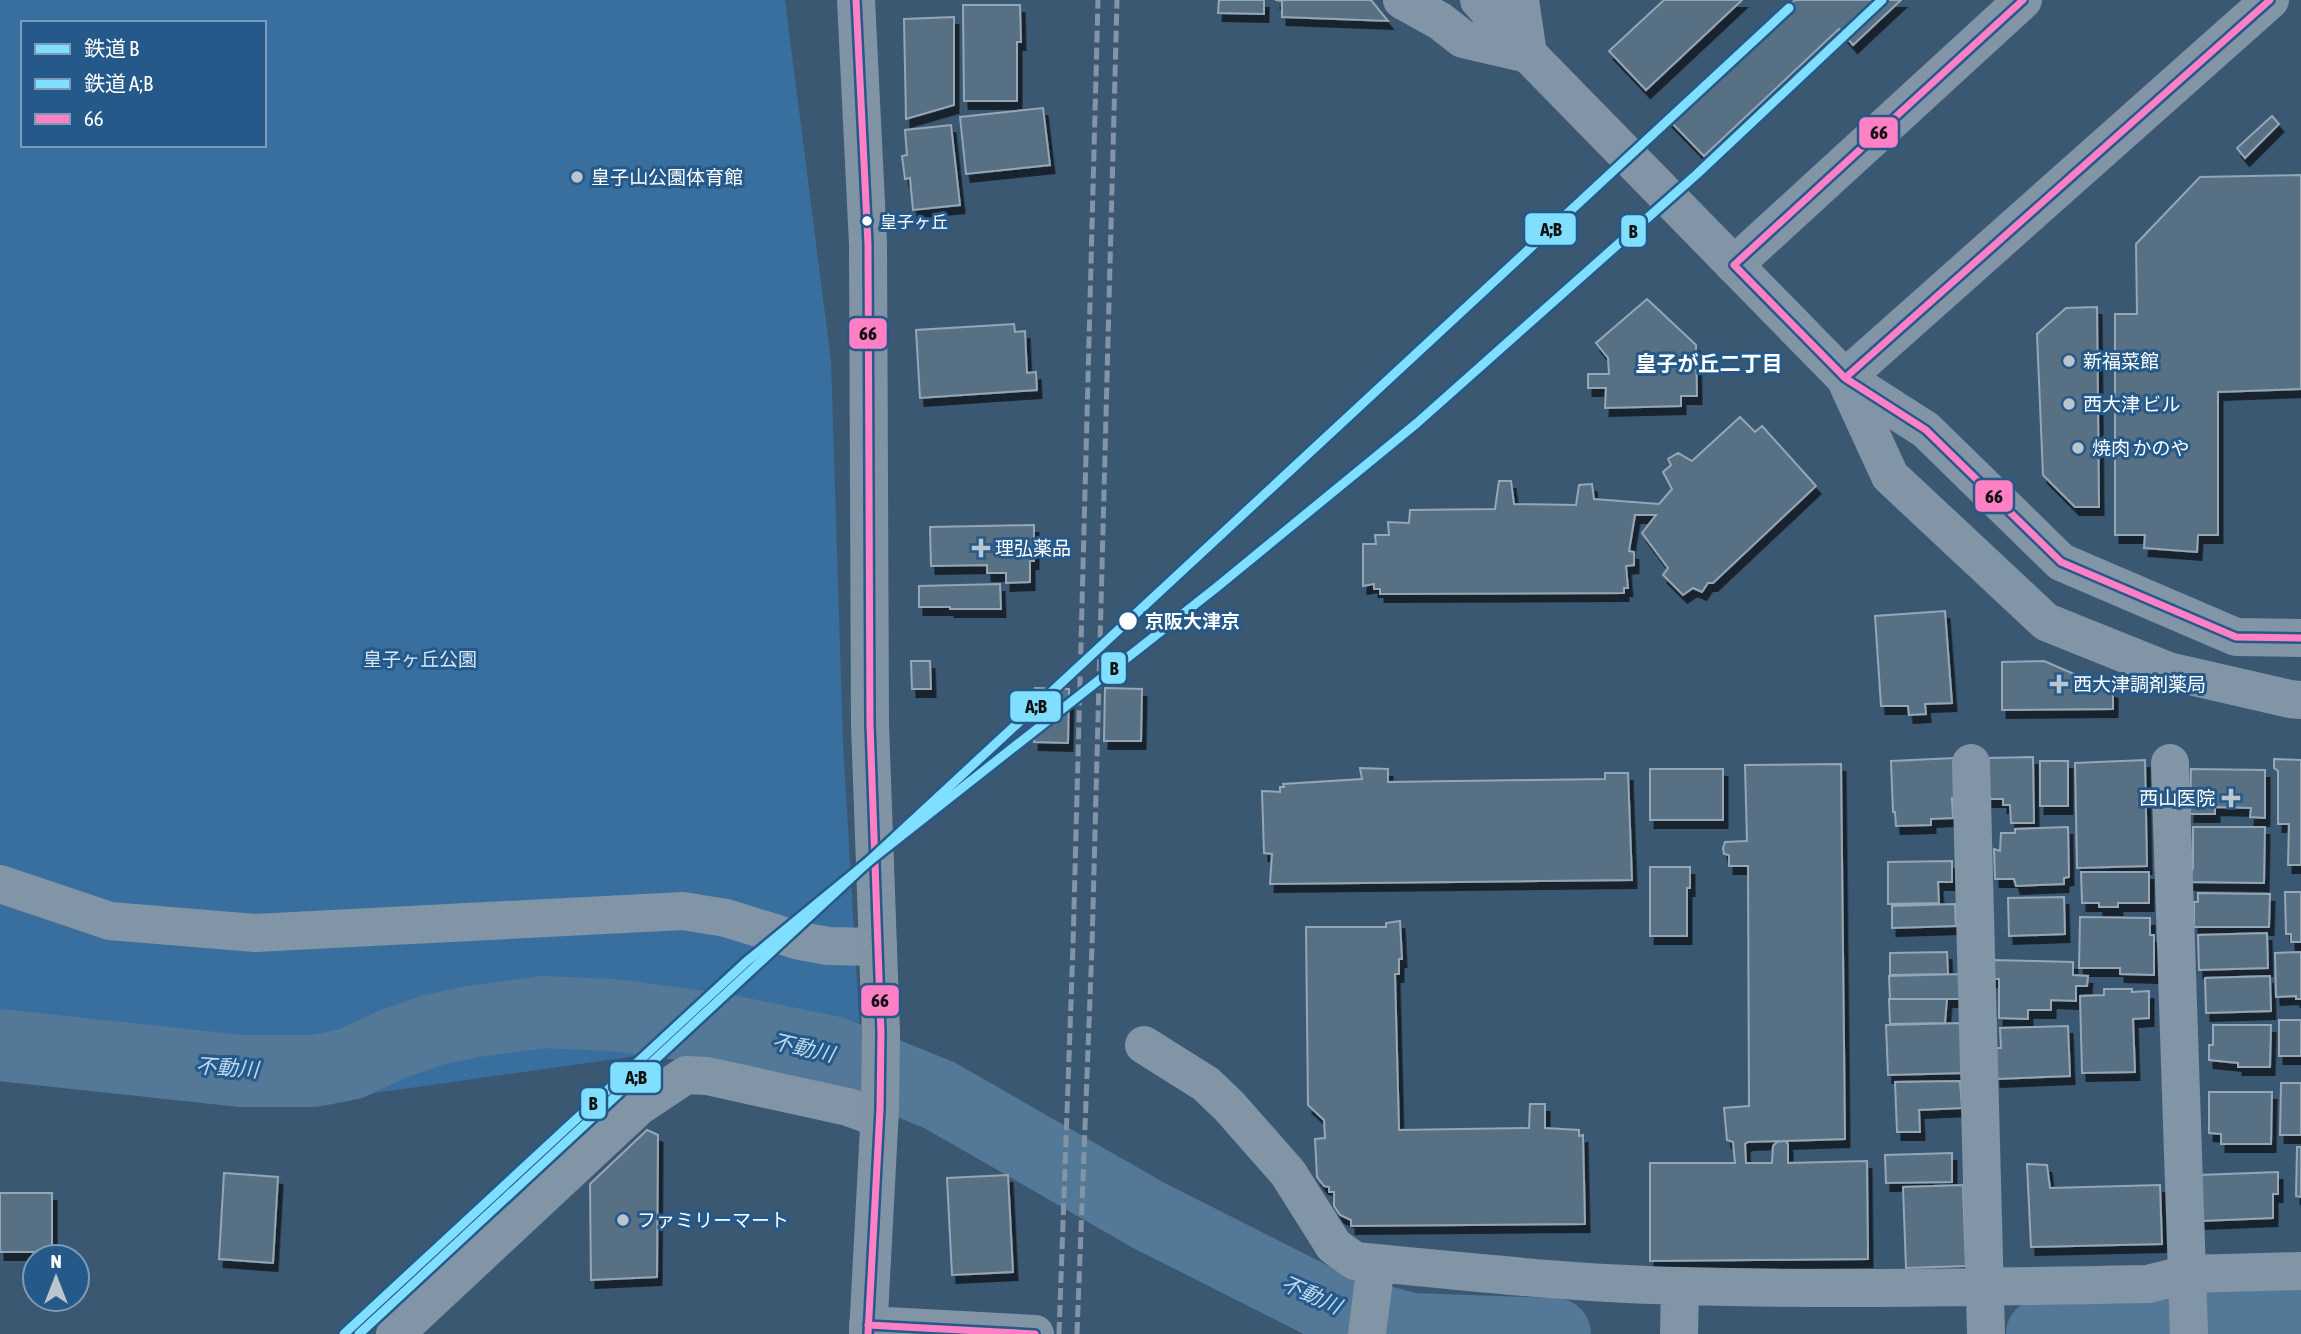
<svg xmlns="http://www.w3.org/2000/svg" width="2301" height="1334" viewBox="0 0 2301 1334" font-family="'Asap Condensed','Noto Sans JP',sans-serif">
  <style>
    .green { fill: #386f9f; fill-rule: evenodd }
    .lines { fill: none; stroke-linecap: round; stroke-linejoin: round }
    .river { stroke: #547898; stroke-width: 72 }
    .building { fill: #586f84; stroke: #95a6b5; stroke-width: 2; fill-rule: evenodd; filter: url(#shadow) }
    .minor { stroke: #8295a7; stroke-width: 38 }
    .tertiary { stroke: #8295a7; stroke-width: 38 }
    .primary { stroke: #8194a5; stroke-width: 38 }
    .rail { stroke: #8294a5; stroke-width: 5; stroke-dasharray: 12 5; stroke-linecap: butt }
    .bus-1-casing { stroke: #245989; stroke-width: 12 }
    .bus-1 { stroke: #ff80c5; stroke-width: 7 }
    .rail-1-casing { stroke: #245989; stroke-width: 14 }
    .rail-2-casing { stroke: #245989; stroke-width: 14 }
    .rail-1 { stroke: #80dfff; stroke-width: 9 }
    .rail-2 { stroke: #80dfff; stroke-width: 9 }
    .poi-dot { fill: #bac5ce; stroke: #245989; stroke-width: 2.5 }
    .bus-dot { fill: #fff; stroke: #245989; stroke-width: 2.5 }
    .labels { text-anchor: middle; stroke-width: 6; stroke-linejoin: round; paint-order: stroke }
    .bus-label { font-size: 17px; fill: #fff; stroke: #245989; text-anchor: start }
    .poi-label { font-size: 19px; fill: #fff; stroke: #245989; text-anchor: start }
    .stop-label { font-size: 19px; font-weight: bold; fill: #fff; stroke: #245989; text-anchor: start }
    .park-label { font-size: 19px; fill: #d4e7f7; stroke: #245989 }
    .neighbourhood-label { font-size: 21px; font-weight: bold; fill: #fff; stroke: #245989 }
    .water-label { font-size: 21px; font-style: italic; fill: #bcd9f1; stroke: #245989 }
    .line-badge { stroke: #245989; stroke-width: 2.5 }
    .pale-badge-label { font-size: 19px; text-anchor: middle; font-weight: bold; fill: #111 }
  </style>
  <defs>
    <filter id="shadow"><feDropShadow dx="4.5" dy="8" stdDeviation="0" flood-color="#0009"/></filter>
  </defs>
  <rect width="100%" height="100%" fill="#3b5872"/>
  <path class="green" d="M0,0h785l46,361 12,382 20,343 -164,-39 -380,54 -319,-41zM23,23h241v122h-241z"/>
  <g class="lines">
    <path class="river" d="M0,1045l241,26h73l36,-7 43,-20 40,-14 37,-8 73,-10 70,3 111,15 108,22 107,43 209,120 184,93 79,21 144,5
      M2042,1334l259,-16"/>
  </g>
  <path class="building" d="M1219,0h45v14l-46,-1z
    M1275,0h96l17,21 -106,-4v-16z
    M1664,0h78l-96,90 -37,-39z
    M1795,0h106l-48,45 -14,-16 -135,127 -36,-37z
    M963,5h57l1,37h-4v59h-53z
    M954,17v88l-48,14 -2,-100z
    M1043,108l7,57 -84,9 -6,-57z
    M2272,116l7,8 -34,34 -8,-10z
    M951,125l9,80 -47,5 -3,-32 -5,1 -3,-23 5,-1 -2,-25z
    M2301,175v214l-83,3v143h-20l-1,17 -53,-4 1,-13h-30v-221h22l-1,-70 64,-67z
    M1647,299l49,46 1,51h-16v10l-76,2 1,-20h-18v-14h21l-1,-16 -12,-15z
    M2097,307l2,200h-24l-32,-32 -6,-141 29,-26z
    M1014,324l1,8 10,-1 2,42 9,-1 1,18 -117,8 -4,-68z
    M1740,417l15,15 7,-6 54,60 -103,97h-5l-6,9 -9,-4 -10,7 -20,-20 5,-7 -26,-35 14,-18h-21l-6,36 5,1v13l-8,1 2,22h-4v5l-244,1v-5h-6v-5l-11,2v-42h13l-1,-9h14l-1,-13 21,1 1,-13 85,-1 4,-28h12l3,23 62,1 3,-20 13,-1 2,15 65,5 13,-15 -9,-17 8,-7 -3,-6 10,-6 14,8z
    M1034,525v36h-4v21l-24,1v-10h-19v-8l-56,1 -1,-39z
    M1000,584l1,25h-51v-2h-31v-21z
    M1945,611l7,92 -27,1 1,10 -17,1 -1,-9h-27l-6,-90z
    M911,661h19l1,28h-19z
    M2044,661l69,30v18l-111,1v-48z
    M1035,688l34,1 -1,54 -34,-1z
    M1105,688l37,1 -1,52h-37z
    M2033,757l1,66h-23l-1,-18h-7v-6h-15v-41z
    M1955,758l1,40h-4l1,20 -22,1v6l-35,1 -1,-14h-2l-2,-51z
    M2274,759l27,1v105h-13l1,-41h-11v-53l-4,-3z
    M2145,760l2,106 -70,2 -2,-105z
    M2040,761h28v45h-28z
    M1841,764l4,375 -60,2 3,3v19l79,-2 1,98 -218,2v-98h85l-2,-21 -6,-2 -3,-32 25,-2 -1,-240h-19v-11l-5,-1 -1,-6 2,-6 22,-1 -2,-76zM1784,1141l-7,1 -4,4 -1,17h-26l-1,-19 3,-2z
    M1360,768l28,1v13l217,-3v-6h23l4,107 -362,4 2,-30 -8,-1 -2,-62 18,1v-5h4l-1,-3 79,-5z
    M1650,769h73v51h-73z
    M2191,769l74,1v48l-15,-1 1,-9 -36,-1v7h-25z
    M2068,827l1,50 -5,1v6l-48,2 -2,-7h-19l-1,-30 6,2 1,-18h14v-4z
    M2193,827h72l-1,56 -76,-1 5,-14z
    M1952,861v21h-14l1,21 -51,1v-42z
    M1650,867h40v21h-3v48h-37z
    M2081,872h68v31h-31v4h-19v-4h-17z
    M2285,892h16v50h-10v-8h-5z
    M2198,893l72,1 -1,33h-75v-25h4z
    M2064,897l1,37 -56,2 -1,-38z
    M1955,904l1,22 -64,2v-22z
    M2080,917l70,1v17h4v40l-34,-1v-6h-41z
    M1400,921l2,38h-3v15h-4l4,156 130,-2 1,-24h15v24l34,2v6l4,-1 2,89 -234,2v-6l-11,-5 -6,-9v-14h-5v-5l-5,-1 -7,-9 -2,-38 10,-1 -1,-18 -16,-15 -2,-178h80v-4z
    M2267,933l1,35 -69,2 -1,-35z
    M1947,952l1,22 -58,1v-22z
    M2301,952v47h-5v-3l-20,1 -1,-44z
    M1992,960l81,2v13l15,1 -1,10h-11v15l-25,-1v10h-23v9l-29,-1v-39h-7z
    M1964,974l1,25h-75l-1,-23z
    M2270,976l1,35 -65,2 -1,-35z
    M2104,989h28v3l17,-1v27l-16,1 2,53 -53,1 -2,-77 24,-1z
    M1889,999h58l-2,24 -55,1z
    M2279,1020h22v36h-22z
    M1963,1023l2,50 -77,2 -2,-50z
    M2213,1025h58l-1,42h-32v-4l-29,-3v-15h4z
    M2068,1026l2,50 -74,3 -1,-31h6l-1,-20z
    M1960,1081l2,27 -43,2 1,22h-23l-2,-50z
    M2281,1083h20v52h-21z
    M2209,1092h63l-1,52h-50v-10l-12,-1z
    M647,1130l11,5 -1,142 -66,3 -1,-96z
    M2297,1147h4v50l-5,-1z
    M1952,1153v29l-66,1 -1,-28z
    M2027,1164l20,1 3,23 110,-3 2,59 -131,3z
    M2278,1172v22h-5v24l-72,3 -2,-46z
    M224,1173l54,4 -5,86 -54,-4z
    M1008,1175l5,97 -61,3 -5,-97z
    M1963,1185l3,81 -60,2 -3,-81z
    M0,1193h52v59h-52z"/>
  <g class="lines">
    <path class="minor" d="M1402,0l38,21 23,18 65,15 -8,-54
      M1734,265l289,-265
      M1971,763l15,571
      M2170,763l19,571
      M0,884l110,37 145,12 428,-22 43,7 74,23 28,5 50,1
      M1144,1045l62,39 23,22 59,67 46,73 21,15c109,10 217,23 327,25 155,4 310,1 466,-2l40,-10 113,-3
      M395,1334l243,-227 48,-32 21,1 141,31 31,11
      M1367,1334l9,-71
      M1679,1334l1,-48"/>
    <path class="tertiary" d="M1479,0l49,54 317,324 81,52 135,132 175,75 65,1
      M1845,378l45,98 156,146 122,49 122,28 11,1
      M1845,378l425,-378
      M868,1325l167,9"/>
    <path class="primary" d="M856,0l12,244 2,480 11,309 -1,76 -12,225"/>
    <path class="rail" d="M1059,1334l14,-388 25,-946
      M1077,1334l15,-388 25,-946"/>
    <defs>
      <path id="bus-1" d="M856,0l12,244 2,480 11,309 -1,76 -12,225
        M1734,265l111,113 81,52 135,132 175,75 65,1
        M1734,265l289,-265
        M1845,378l425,-378
        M868,1325l167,9"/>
    </defs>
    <use href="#bus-1" class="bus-1-casing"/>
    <use href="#bus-1" class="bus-1"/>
    <defs>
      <path id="rail-1" d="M344,1334l402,-372 117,-96 354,-279 200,-164 280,-249 185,-174"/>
      <path id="rail-2" d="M359,1334l1430,-1326"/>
    </defs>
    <use href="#rail-1" class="rail-1-casing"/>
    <use href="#rail-2" class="rail-2-casing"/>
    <use href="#rail-1" class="rail-1"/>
    <use href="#rail-2" class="rail-2"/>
  </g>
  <g class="poi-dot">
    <circle cx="577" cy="177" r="7"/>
    <circle cx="2069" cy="361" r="7"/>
    <circle cx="2069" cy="404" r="7"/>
    <circle cx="2078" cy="448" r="7"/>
    <path d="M977.5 537.5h7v7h7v7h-7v7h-7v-7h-7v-7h7z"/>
    <path d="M2055.5 673.5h7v7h7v7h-7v7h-7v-7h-7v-7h7z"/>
    <path d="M2227.5 787.5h7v7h7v7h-7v7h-7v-7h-7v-7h7z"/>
    <circle cx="623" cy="1220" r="7"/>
  </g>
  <g class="bus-dot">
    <circle cx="867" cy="221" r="6"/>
    <circle cx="1128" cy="621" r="10"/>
  </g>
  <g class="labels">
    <g class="bus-label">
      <text x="880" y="228">皇子ヶ丘</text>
    </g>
    <g class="poi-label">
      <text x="591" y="184">皇子山公園体育館</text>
      <text x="2083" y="368">新福菜館</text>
      <text x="2083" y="411">西大津 ビル</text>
      <text x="2092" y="455">焼肉 かのや</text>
      <text x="995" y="555">理弘薬品</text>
      <text x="2073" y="691">西大津調剤薬局</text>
      <text x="2215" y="805" text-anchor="end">西山医院</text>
      <text x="637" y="1227">ファミリーマート</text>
    </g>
    <g class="stop-label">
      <text x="1145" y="628">京阪大津京</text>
    </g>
    <g class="park-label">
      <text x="420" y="666">皇子ヶ丘公園</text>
    </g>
    <g class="neighbourhood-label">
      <text x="1709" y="371">皇子が丘二丁目</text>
    </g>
    <g class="water-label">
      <text transform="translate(803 1048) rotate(13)" y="7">不動川</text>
      <text transform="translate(227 1068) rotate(4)" y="7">不動川</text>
      <text transform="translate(1311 1295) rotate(24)" y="7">不動川</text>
    </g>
  </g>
  <g class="line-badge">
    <rect x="1858" y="116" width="41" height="33" rx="7" fill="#ff80c5"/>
    <rect x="1524" y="212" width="53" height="34" rx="7" fill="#80dfff"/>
    <rect x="1620" y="214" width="27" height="34" rx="7" fill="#80dfff"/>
    <rect x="848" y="317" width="40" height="33" rx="7" fill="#ff80c5"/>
    <rect x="1974" y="479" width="40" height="34" rx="7" fill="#ff80c5"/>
    <rect x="1100" y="651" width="27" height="34" rx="7" fill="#80dfff"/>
    <rect x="1009" y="690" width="53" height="33" rx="7" fill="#80dfff"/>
    <rect x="860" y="984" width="40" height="33" rx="7" fill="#ff80c5"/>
    <rect x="609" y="1061" width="53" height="33" rx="7" fill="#80dfff"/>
    <rect x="580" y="1087" width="27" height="33" rx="7" fill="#80dfff"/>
  </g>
  <g class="pale-badge-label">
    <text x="1879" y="139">66</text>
    <text x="1551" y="236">A;B</text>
    <text x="1633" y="238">B</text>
    <text x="868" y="340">66</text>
    <text x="1994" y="503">66</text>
    <text x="1114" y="675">B</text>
    <text x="1036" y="713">A;B</text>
    <text x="880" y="1007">66</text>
    <text x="636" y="1084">A;B</text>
    <text x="593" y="1110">B</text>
  </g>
  <rect x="21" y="21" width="245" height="126" fill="#245989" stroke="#7c9bb8" stroke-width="2"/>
  <rect x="35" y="44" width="35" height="10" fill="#80dfff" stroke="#7c9bb8" stroke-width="2"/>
  <text x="84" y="56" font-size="21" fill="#ffffff">鉄道 B</text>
  <rect x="35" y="79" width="35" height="10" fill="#80dfff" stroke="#7c9bb8" stroke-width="2"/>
  <text x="84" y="91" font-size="21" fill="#ffffff">鉄道 A;B</text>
  <rect x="35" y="114" width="35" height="10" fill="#ff80c5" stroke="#7c9bb8" stroke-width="2"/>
  <text x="84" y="126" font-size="21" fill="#ffffff">66</text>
  <g transform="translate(56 1278)"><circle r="33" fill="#245989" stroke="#7c9bb8" stroke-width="2"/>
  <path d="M0-5L12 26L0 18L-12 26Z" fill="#bac5ce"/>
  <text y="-10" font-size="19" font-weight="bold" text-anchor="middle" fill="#ffffff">N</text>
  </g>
</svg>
